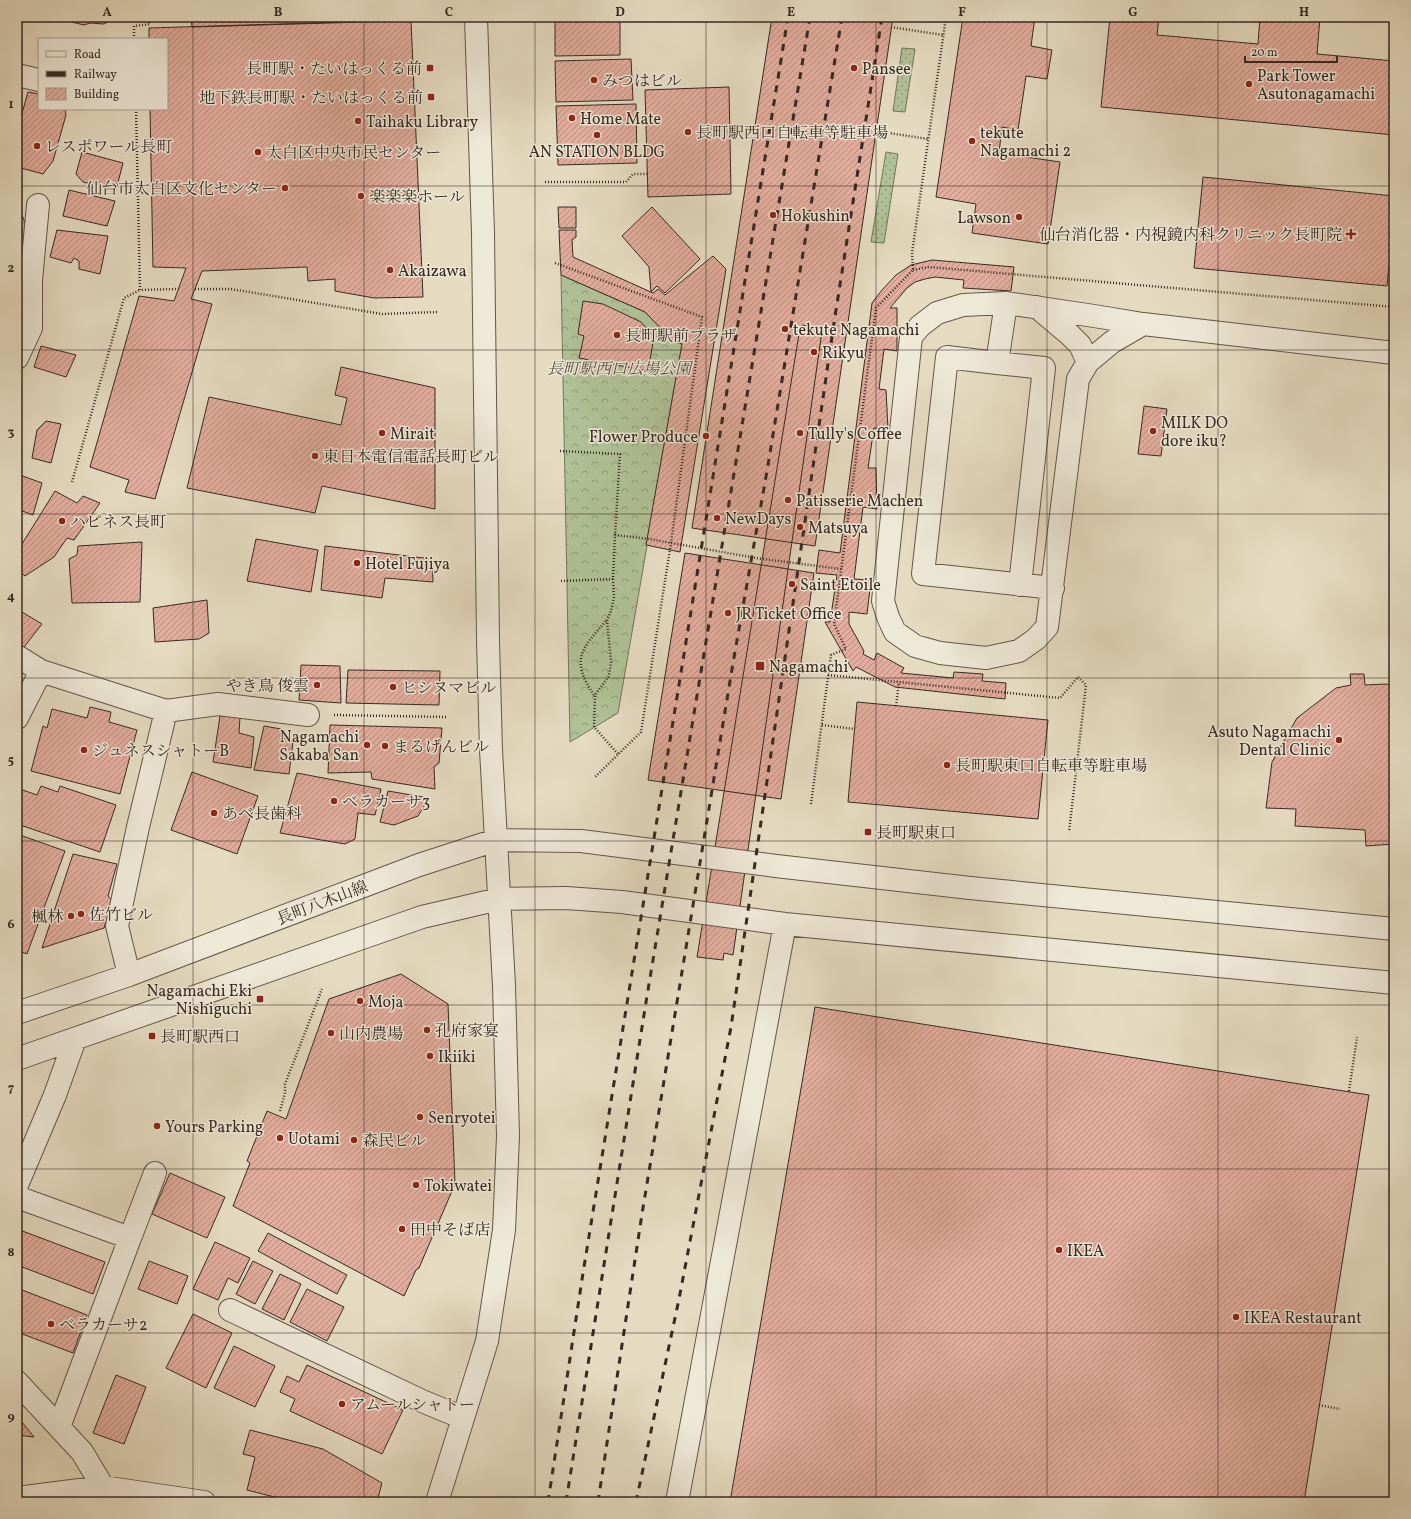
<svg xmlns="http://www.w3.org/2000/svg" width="1411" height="1519" viewBox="0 0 1411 1519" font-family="Vollkorn,'Noto Serif JP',serif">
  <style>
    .grass { fill: url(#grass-dots); stroke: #74755c }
    .forest { fill: url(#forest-crowns); stroke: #74755c }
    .building { fill: url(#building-hatch); stroke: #372922 }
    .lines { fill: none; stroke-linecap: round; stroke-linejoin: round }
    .minor-casing { stroke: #62564a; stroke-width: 24 }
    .path { stroke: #372922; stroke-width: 2.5; stroke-dasharray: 1 2; stroke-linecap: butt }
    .minor { stroke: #eee8d7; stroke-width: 22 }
    .rail { stroke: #372922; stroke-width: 3; stroke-dasharray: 7 7; stroke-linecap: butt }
    .grid { fill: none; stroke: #372922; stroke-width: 1; stroke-opacity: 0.55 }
    .poi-dot { fill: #8f2418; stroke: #eee8d7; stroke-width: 1.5 }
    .labels { text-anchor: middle; stroke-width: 3; stroke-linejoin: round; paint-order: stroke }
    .poi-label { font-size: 16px; fill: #372922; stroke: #eee8d7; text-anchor: start }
    .park-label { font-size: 16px; font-style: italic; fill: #554f3f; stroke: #eee8d7 }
    .street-label { font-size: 16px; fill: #372922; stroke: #eee8d7 }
    .neatline { fill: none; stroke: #372922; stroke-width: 1.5 }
    .grid-label { font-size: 13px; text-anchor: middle; font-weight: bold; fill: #372922 }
  </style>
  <defs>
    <pattern id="grass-dots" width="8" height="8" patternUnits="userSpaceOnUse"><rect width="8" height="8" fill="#b0c197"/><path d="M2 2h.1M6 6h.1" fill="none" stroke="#909d7b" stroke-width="1.8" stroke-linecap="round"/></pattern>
    <pattern id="forest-crowns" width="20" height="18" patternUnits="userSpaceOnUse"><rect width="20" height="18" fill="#b0c197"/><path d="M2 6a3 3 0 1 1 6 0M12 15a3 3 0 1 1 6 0" fill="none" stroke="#909d7b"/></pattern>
    <pattern id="building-hatch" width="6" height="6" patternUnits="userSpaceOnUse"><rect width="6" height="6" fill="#e1ad9e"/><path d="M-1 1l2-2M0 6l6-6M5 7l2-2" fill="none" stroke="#b78d80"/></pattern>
  </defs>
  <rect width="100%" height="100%" fill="#e5dbc1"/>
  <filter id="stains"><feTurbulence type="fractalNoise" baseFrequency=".005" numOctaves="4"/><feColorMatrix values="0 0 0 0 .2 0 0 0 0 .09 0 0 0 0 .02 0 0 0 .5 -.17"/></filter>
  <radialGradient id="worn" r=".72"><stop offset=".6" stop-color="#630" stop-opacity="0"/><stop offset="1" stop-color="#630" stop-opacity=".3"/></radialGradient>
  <path class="grass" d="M902,48l13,1 -10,63 -12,-1z
    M886,152l12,2 -14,89 -13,-1z"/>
  <path class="forest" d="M561,275l84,37 29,30 8,2 -64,369 -48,29z"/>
  <path class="building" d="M51,17h63l-1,2 -9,5 -14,-1 -6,2z
    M191,17h208v4l-207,6z
    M555,17h65v38l-65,1z
    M772,17h121l-78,529 -123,-18z
    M963,17h72l-4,29 21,4 -5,29 -21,-3 -8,54 -16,-3 -3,26 61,9 -12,82 -76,-11 4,-29 -40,-7z
    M1110,17h49l-2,18 101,9 2,-27h60l-3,37 77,7v74l-293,-28z
    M411,20l12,277 -49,1 -39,-7v-12l-27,2 -1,-14 -105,4 -11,28 21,5 -57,195 -30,-7 4,-12 -39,-13 49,-171 35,5 12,-33 -33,-1 -3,-158h17v-70h-18v-11z
    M631,59l2,41 -77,2 -1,-41z
    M729,87l2,107 -83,3 -3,-107z
    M28,92l11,2v15h26l1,6 -13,46 -10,13 -22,-6 -4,-5v-32z
    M636,104l1,59 -79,2 -2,-59z
    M82,152l41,11 -7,27 -33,-8 -7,-8z
    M1203,177l191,19v15l-7,75 -193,-18z
    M69,190l46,11 -8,25 -44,-10z
    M558,207h18v21h-17z
    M652,207l48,52 -35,34 -8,-7 -6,6 -2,-25 -27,-31z
    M17,214l5,1 5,13 -3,12 -7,-1z
    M57,230l51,6 -8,38 -21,-5v-8l-5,-3 -3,5 -21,-6z
    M559,230h17v7l-4,3 1,17 80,36 5,-4 7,6 48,-39 13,13 -46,283 -34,-7 36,-201 -8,-2 -29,-30 -84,-37z
    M17,259l4,1 -4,26z
    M932,260l82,7 -3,24 -48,-3 1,-8 -29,-3 -10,2 -10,3 -8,6 -17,20h7v43l-13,-2 -5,40 7,1 2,39 -14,-1 -6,40h8l1,41 -14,-2 -9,72 17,1 -4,34 -18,-2v12l15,27 -1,3 11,6 3,-7 27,15 -3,5 52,5 1,-6 29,2 -1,7 24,2 -1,16 -110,-12 -39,-20 -3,4 -28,-49h5l7,-47 -21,-2 3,-23 21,3 32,-250 10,-13 14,-15 15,-10z
    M17,300l10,2 -10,34z
    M583,301l20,3 38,18 13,15 -6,34 -69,-13 5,-22 -6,-2z
    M802,325l20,3 -1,3h1l-89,624 -9,-2 -1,7 -26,-3 103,-629h1z
    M41,346l35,9 -10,22 -32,-10z
    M341,367l94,21v121l-113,-23 -7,27 -128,-25 22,-91 132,28 6,-27 -12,-3z
    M1144,406l23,3 -6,47 -23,-2z
    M46,421l15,3 -10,39 -19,-5 5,-28z
    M17,474l25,9 -9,32 -16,-6z
    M55,491l22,12 6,-7 17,7 -26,37 -7,-2 -13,19 -29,19 -8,-7v-17z
    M256,539l62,11 -7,42 -64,-11z
    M142,542l-2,60 -68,1 -3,-44 8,-4 1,-9z
    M325,546l107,13 1,23 -48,-4 -3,20 -61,-8z
    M685,553l129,20 -33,226 -133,-19z
    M207,600l2,33 -10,6 -44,3 -2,-34z
    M17,609l25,15 -18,23 -7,-4z
    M301,665l39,1 1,37 -42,-3z
    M348,670l92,1 -1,34 -93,-2z
    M1350,674h14l1,11 21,-1 8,2v158l-28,2 -1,-16 -70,-4 1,-17 -30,-1 6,-46 25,-44 39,-30 15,-3z
    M857,702l191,18 -10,99 -190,-17z
    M90,707l21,5 -2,10 28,8 -17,64 -89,-23 12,-45 4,2 5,-19 35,9z
    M220,716l20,1 -1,16 15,4 -3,31 -38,-6z
    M330,725l112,3 -3,35 -5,4 1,22 -63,-10 -1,-7 -43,1z
    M264,726l17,3v8l12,5 -4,32 -35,-4z
    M192,772l66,24 -21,58 -66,-24z
    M297,773l84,16 -6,26 -17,-2 -3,26 -10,5 -65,-11z
    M41,786l17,6 2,-6 56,19 -16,47 -83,-28v-36l20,7z
    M388,791l41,7 -11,18 -24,9 -14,-3z
    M17,834l48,17 -38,103 -10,-4z
    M73,854l44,10 -9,32 4,4 -8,28 -62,20z
    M401,974l47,30 7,180 -36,84 -3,2 -12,26 -171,-90 17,-43 -3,-2 20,-50 19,8 43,-120z
    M815,1007l554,88 -65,407h-574z
    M17,1115l5,18 -5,1z
    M170,1173l55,24 -18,41 -55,-24z
    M17,1229l88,33 -12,32 -76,-29z
    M268,1233l79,42 -10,19 -79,-43z
    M215,1242l35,16 -12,25 -10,-5 -10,22 -25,-11z
    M149,1261l39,15 -11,28 -39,-15z
    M253,1261l20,10 -18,33 -19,-10z
    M280,1274l21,10 -17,36 -22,-11z
    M17,1288l70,27 -14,38 -56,-21z
    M307,1289l37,18 -17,34 -37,-19z
    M193,1314l39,19 -26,55 -40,-20z
    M234,1346l41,20 -20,41 -41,-19z
    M307,1365l96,45 -21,44 -92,-43 5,-12 -15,-7 7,-16 12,6z
    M116,1375l30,12 -22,57 -31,-11z
    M17,1416l17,21 -17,-2z
    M250,1430l73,19 59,34 -5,19h-83l-47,-12 8,-33 -12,-3z"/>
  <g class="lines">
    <defs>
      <path id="minor" d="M17,75l22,5
        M1006,303l-9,60 -50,-6 -24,217 130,14
        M1037,307l32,27 11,11 8,17
        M1143,324l-31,18 -24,20 -10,17 -31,248 -11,12 -17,12 -33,7 -46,-5 -25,-7 -20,-14 -7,-15 -5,-16 28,-264 9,-11 17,-13 26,-8 43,-2 88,13 49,8 251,29
        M17,358l14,-30v-48l7,-75
        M997,363l47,5 -24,217
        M17,656l24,15 125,40 52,-7 90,11
        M17,718l24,-47
        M129,975l-12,-49 21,-99 28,-116
        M17,1013l112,-38 290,-110 77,-25 85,1 195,25 194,22 424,41
        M17,1059l405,-142 77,-18 67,-1 56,4 163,22 609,59
        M17,1185l38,-90 20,-56
        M17,1197l113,41 -71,189
        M130,1238l25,-65
        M230,1310l192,91 41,17
        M17,1382l65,70 21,35
        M17,1498l86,-11 101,15
        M437,1502l50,-161 17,-111 4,-94 -4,-151 -13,-235 -3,-110 -5,-407 -7,-216
        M677,1502l108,-578"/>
    </defs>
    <use href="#minor" class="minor-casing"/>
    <path class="path" d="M891,27l52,8
      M134,39v-13l16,-2 -1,-7
      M136,109l4,181 38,-1
      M876,131l52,8
      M545,182h81l7,-8h14
      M555,263l147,54 -31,226 -30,189 -47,46
      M913,270l16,-3 465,40
      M195,289h36l151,25 56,-2
      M560,451l60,3 -5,81
      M72,482l52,-184 16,-8
      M613,579l1,18 -3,14 -4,9 4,42 -2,14 -14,19 -1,32 24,27
      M561,581l52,-2 2,-44 34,4 107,19 85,11
      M828,675l232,23 18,-21 8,8 -17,147
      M594,695c-24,-35 -13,-46 13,-75
      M896,706l3,-24
      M334,715l114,2
      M822,725l32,4
      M811,804l20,-149 15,-6 -12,-25 42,-316 37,-38 -1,-17 34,-236
      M1349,1091l8,-54
      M280,1111l5,-18v-9l37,-95
      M1319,1405l21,4"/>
    <use href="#minor" class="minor"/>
    <path class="rail" d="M548,1502l35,-229 205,-1256
      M566,1502l81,-506 163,-979
      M598,1502l44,-288 91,-551 34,-192 75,-454
      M636,1502l43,-203 52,-272 103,-704 48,-306"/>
  </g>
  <path class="grid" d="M193,17v1485M364,17v1485M535,17v1485M706,17v1485M876,17v1485M1047,17v1485M1218,17v1485M17,186h1377M17,350h1377M17,514h1377M17,678h1377M17,841h1377M17,1005h1377M17,1169h1377M17,1333h1377"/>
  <g class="poi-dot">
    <rect x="426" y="64" width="8" height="8" rx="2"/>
    <circle cx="854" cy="68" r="4"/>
    <circle cx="594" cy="80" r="4"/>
    <circle cx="1249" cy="84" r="4"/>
    <rect x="427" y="93" width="8" height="8" rx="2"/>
    <circle cx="572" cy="118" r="4"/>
    <circle cx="358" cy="121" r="4"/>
    <circle cx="688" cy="132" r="4"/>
    <circle cx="597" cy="135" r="4"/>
    <circle cx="972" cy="141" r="4"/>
    <circle cx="37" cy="146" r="4"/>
    <circle cx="258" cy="152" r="4"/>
    <circle cx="285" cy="188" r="4"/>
    <circle cx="361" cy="196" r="4"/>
    <circle cx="773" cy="215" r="4"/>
    <circle cx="1019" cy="217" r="4"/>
    <path d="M1349 228h4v4h4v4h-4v4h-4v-4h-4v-4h4z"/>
    <circle cx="390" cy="270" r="4"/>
    <circle cx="785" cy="329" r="4"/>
    <circle cx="617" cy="335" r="4"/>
    <circle cx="814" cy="352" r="4"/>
    <circle cx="1153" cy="431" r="4"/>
    <circle cx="382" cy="433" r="4"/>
    <circle cx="800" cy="433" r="4"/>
    <circle cx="706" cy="436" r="4"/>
    <circle cx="315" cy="456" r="4"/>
    <circle cx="788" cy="500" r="4"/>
    <circle cx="717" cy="518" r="4"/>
    <circle cx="62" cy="521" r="4"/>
    <circle cx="800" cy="527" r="4"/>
    <circle cx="357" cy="563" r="4"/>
    <circle cx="792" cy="584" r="4"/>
    <circle cx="728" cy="613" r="4"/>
    <rect x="755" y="661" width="10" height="10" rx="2"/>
    <circle cx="317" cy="685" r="4"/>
    <circle cx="393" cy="687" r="4"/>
    <circle cx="1339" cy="740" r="4"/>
    <circle cx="367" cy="745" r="4"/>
    <circle cx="385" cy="746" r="4"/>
    <circle cx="84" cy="750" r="4"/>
    <circle cx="947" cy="765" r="4"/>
    <circle cx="334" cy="801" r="4"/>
    <circle cx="214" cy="813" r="4"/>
    <rect x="864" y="828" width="8" height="8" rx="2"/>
    <circle cx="81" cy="914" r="4"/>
    <circle cx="71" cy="916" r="4"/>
    <rect x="256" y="995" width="8" height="8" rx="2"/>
    <circle cx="360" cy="1001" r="4"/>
    <circle cx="427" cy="1030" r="4"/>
    <circle cx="331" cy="1033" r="4"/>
    <rect x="148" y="1032" width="8" height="8" rx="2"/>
    <circle cx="430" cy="1056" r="4"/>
    <circle cx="420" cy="1117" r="4"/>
    <circle cx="157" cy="1126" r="4"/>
    <circle cx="280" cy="1138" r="4"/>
    <circle cx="354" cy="1140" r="4"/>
    <circle cx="416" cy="1185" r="4"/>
    <circle cx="402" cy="1229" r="4"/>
    <circle cx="1059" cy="1250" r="4"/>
    <circle cx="1236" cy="1317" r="4"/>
    <circle cx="51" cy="1324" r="4"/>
    <circle cx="342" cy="1404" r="4"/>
  </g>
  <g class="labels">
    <g class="poi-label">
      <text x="422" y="74" text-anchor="end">長町駅・たいはっくる前</text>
      <text x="862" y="74">Pansee</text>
      <text x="1257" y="81">Park Tower<tspan x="1257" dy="18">Asutonagamachi</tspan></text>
      <text x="602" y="86">みつはビル</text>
      <text x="423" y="103" text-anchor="end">地下鉄長町駅・たいはっくる前</text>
      <text x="580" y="124">Home Mate</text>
      <text x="366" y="127">Taihaku Library</text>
      <text x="696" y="138">長町駅西口自転車等駐車場</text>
      <text x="980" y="138">tekute<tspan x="980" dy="18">Nagamachi 2</tspan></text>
      <text x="45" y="152">レスポワール長町</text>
      <text x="597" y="157" text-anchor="middle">AN STATION BLDG</text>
      <text x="266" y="158">太白区中央市民センター</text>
      <text x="277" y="194" text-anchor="end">仙台市太白区文化センター</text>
      <text x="369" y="202">楽楽楽ホール</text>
      <text x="781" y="221">Hokushin</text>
      <text x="1011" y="223" text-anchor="end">Lawson</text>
      <text x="1342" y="240" text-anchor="end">仙台消化器・内視鏡内科クリニック長町院</text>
      <text x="398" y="276">Akaizawa</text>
      <text x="793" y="335">tekute Nagamachi</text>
      <text x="625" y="341">長町駅前プラザ</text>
      <text x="822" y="358">Rikyu</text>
      <text x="1161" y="428">MILK DO<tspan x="1161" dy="18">dore iku?</tspan></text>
      <text x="390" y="439">Mirait</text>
      <text x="808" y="439">Tully's Coffee</text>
      <text x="698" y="442" text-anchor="end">Flower Produce</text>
      <text x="323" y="462">東日本電信電話長町ビル</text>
      <text x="796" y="506">Patisserie Machen</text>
      <text x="725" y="524">NewDays</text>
      <text x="70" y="527">ハピネス長町</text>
      <text x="808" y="533">Matsuya</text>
      <text x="365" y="569">Hotel Fujiya</text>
      <text x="800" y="590">Saint Etoile</text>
      <text x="736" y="619">JR Ticket Office</text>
      <text x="769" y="672">Nagamachi</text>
      <text x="309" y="691" text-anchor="end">やき鳥 俊雲</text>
      <text x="401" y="693">ヒシヌマビル</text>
      <text x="1331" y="737" text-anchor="end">Asuto Nagamachi<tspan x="1331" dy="18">Dental Clinic</tspan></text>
      <text x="359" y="742" text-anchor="end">Nagamachi<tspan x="359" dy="18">Sakaba San</tspan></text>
      <text x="393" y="752">まるげんビル</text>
      <text x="92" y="756">ジュネスシャトーB</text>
      <text x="955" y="771">長町駅東口自転車等駐車場</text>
      <text x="342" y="807">ベラカーサ3</text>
      <text x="222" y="819">あべ長歯科</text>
      <text x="876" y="838">長町駅東口</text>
      <text x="89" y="920">佐竹ビル</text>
      <text x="63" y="922" text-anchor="end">楓林</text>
      <text x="252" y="996" text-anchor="end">Nagamachi Eki<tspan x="252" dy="18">Nishiguchi</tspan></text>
      <text x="368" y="1007">Moja</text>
      <text x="435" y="1036">孔府家宴</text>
      <text x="339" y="1039">山内農場</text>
      <text x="160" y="1042">長町駅西口</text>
      <text x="438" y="1062">Ikiiki</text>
      <text x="428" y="1123">Senryotei</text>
      <text x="165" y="1132">Yours Parking</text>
      <text x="288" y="1144">Uotami</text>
      <text x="362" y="1146">森民ビル</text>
      <text x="424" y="1191">Tokiwatei</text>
      <text x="410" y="1235">田中そば店</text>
      <text x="1067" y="1256">IKEA</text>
      <text x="1244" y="1323">IKEA Restaurant</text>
      <text x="59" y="1330">ベラカーサ2</text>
      <text x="350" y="1410">アムールシャトー</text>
    </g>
    <g class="park-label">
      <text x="619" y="374">長町駅西口広場公園</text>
    </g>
    <g class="street-label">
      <text transform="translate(322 902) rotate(-21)" y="6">長町八木山線</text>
    </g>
  </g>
  <rect width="1411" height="1519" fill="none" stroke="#e5dbc1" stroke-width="44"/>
  <rect x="38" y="38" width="130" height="72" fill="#eee8d7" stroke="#a59c8f"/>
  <rect x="46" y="51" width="20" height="6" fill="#eee8d7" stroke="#a59c8f"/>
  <text x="74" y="58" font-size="12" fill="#372922">Road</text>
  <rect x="46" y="71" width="20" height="6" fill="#372922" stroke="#a59c8f"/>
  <text x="74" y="78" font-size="12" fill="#372922">Railway</text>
  <rect x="46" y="88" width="20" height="12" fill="url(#building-hatch)" stroke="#a59c8f"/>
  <text x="74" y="98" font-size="12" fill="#372922">Building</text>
  <path d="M1245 56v6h92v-6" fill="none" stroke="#372922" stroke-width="2"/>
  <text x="1251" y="56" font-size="12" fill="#372922" stroke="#eee8d7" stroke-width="3" paint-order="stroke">20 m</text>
  <rect x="22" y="22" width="1367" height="1475" class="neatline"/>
  <g class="grid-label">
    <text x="107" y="16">A</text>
    <text x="278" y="16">B</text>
    <text x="449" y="16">C</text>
    <text x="620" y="16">D</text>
    <text x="791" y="16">E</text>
    <text x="962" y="16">F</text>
    <text x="1133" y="16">G</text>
    <text x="1304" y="16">H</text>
    <text x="11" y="108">1</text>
    <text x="11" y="272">2</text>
    <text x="11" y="436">3</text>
    <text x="11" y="600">4</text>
    <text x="11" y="764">5</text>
    <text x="11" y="928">6</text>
    <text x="11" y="1092">7</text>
    <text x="11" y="1256">8</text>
    <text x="11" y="1420">9</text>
  </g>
  <rect width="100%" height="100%" filter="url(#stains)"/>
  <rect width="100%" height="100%" fill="url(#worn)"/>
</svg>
